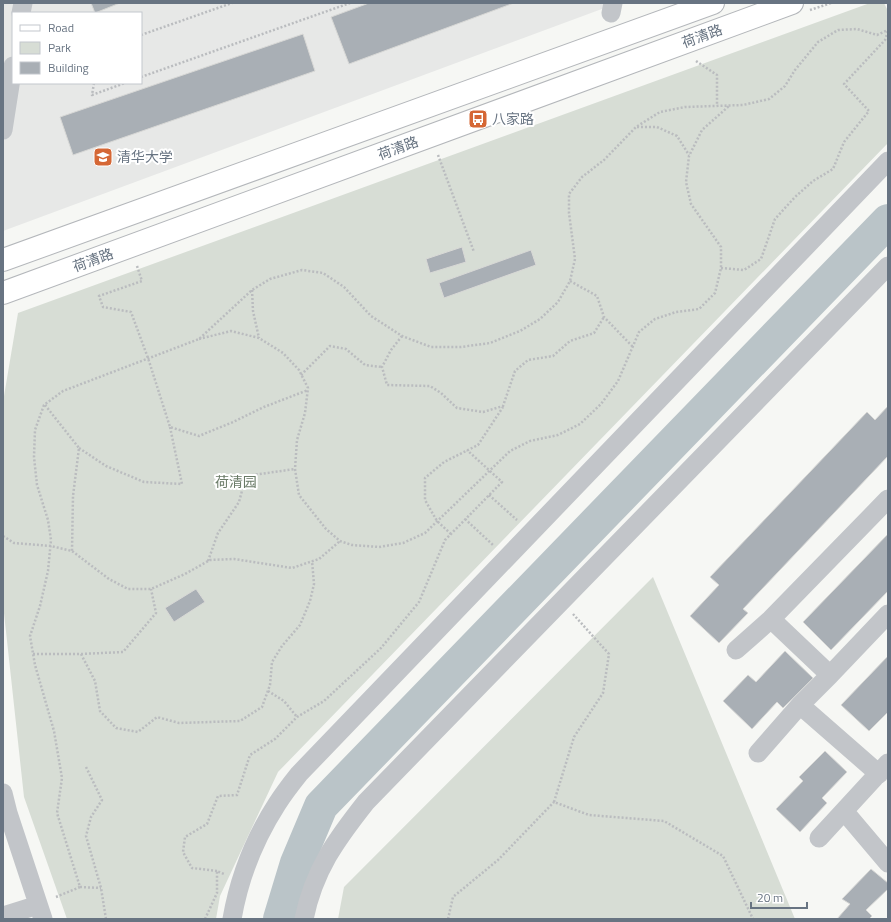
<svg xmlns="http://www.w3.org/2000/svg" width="891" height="922" viewBox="0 0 891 922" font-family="'Titillium Web','Noto Sans SC',sans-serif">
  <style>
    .built { fill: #e7e8e7; fill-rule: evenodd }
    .green { fill: #d7ddd5 }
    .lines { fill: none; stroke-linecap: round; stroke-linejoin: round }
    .river { stroke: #bac4c8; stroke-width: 34 }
    .building { fill: #a9afb5; stroke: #d8d8d6 }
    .major-casing { stroke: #b4b7bb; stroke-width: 24 }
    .path { stroke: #babcbf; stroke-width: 2.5; stroke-dasharray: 2 2; stroke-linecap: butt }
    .minor { stroke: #c2c5c9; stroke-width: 19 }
    .major { stroke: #fff; stroke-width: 22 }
    .labels { text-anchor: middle; stroke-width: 4; stroke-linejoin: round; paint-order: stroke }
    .street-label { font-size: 14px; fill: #687482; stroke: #fff }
    .poi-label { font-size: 14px; fill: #687482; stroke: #fff; text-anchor: start }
    .park-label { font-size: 14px; fill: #697a66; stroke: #fff }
  </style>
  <rect width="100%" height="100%" fill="#f6f7f4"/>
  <path class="built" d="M3,3h615l-615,228zM13,13h128v70h-128z"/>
  <path class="green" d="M870,3h14l4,8v132l-610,629 -58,124 -4,23h-149l-43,-122 -21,-193v-202l15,-89z
    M653,577l142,342h-457l6,-32z"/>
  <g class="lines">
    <path class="river" d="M280,919l17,-56 24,-57 567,-585"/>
  </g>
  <path class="building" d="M91,3h29l-25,10z
    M369,3h145l-165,61 -18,-47z
    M303,34l12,37 -242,84 -13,-38z
    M462,247l4,15 -36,11 -4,-14z
    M531,250l5,15 -92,33 -5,-15z
    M888,406v50l-145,153 5,4 -29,30 -29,-27 29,-31 -9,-8 157,-165 8,8z
    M888,534v57l-57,59 -28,-28z
    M196,589l9,13 -31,20 -9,-14z
    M785,651l28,27 -30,30 -6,-6 -25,27 -29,-28 25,-26 8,7z
    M888,656v56l-19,19 -28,-26z
    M825,751l22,21 -25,26 5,5 -27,29 -24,-23 27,-28 -4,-4z
    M871,869l17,14v6l-22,21 6,6 -3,3h-32l13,-15 -8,-5z"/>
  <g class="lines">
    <defs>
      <path id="major" d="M3,260l710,-257
        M3,293l789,-290"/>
    </defs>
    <use href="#major" class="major-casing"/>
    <path class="path" d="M810,10l21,-7
      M141,35l91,-32
      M696,61l21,14v31
      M141,77l209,-74
      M94,83l-2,12 33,-12
      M637,127h20l20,9 12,19
      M438,155l36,97
      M137,266l5,15 -43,15 4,11 28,5 17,46 22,69 29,9 34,-14 31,-15 44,-17
      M721,268l23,2 17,-11 14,-40 20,-22 18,-16 20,-12 11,-27 25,-31 -25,-27 41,-44 3,-9
      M570,281l27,15 7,21 29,30
      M252,290l1,21 6,27
      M402,336l-11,14 -9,17 5,18 43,1 11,7 16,15 26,4 20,-6 12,-35 13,-11 25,-4 17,-15 24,-8 10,-16
      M199,339l32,-8 28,7 24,15 16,17 9,18 -3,25 -8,27 -2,29 4,26 27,34 14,12 12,4 27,2 24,-4 22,-10 85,-82 20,-10 28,-6 22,-11 21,-20 17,-23 21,-49 16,-13 21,-7 23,-3 16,-16 6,-25v-21l-30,-43 -5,-22 3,-26 13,-26 27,-24
      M301,375l29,-29 16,3 19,16 17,2
      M45,405l34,43 -6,48 -1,55
      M79,448l27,18 38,16 38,2 -12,-57
      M489,495l28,25
      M465,519l28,26
      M451,534l-14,-13 -12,-21v-22l19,-16 34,-17 25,-38
      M3,536l11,7 37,3 21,5 37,28 19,10h23l34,-15 25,-14 24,-1 58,9 27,-9 21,-18
      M208,561l10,-28 21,-31 7,-26 49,-7
      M573,614l36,40 -6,39 -29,44 -20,65 35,13 75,6 59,35 30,63
      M33,654h48l14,27 5,30 16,17 22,4 19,-15 22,6 61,-2 22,-14 8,-22 2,-23 10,-16 18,-21 10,-24 4,-17 -2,-23
      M81,654l42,-2 33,-39 -5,-24
      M268,691l16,10 13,16
      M86,767l16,33 -11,17 -5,19 15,52 5,31
      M217,871l-25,-3 -9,-16 2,-15 22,-13 11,-28 19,-1 13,-40 25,-16 22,-22 27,-16 57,-53 38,-46 26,-62 57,-58 -35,-32
      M80,887l21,1
      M56,897l24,-10 -23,-74 5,-35 -8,-47 -19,-66 -5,-29 10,-30 8,-35 3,-31 -3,-20 -11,-35 -3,-28 1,-27 9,-25 19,-14 136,-52 53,-49 18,-11 32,-9 21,3 21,14 27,29 31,20 29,11h30l29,-4 30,-12 20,-12 18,-17 12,-21 5,-22 -6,-46v-19l13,-17 22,-17 32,-33 24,-15 25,-5 58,-2 26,-6 16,-13 10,-16 23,-28 20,-12 19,-1 20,6 11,-5
      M205,919l12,-26v-22l7,3
      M448,919l5,-22 45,-37 56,-58"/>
    <path class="minor" d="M21,13l2,-10
      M611,13l2,-10
      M3,130l10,-64
      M888,499l-117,120 59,56 58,-61
      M736,650l35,-31
      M800,705l79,69
      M758,753l42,-48 30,-30
      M3,793l5,20 35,106
      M844,811l44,52
      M819,838l69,-75
      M3,916l35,-11
      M232,919c7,-40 23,-81 45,-115 7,-11 14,-20 22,-30l589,-613
      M304,919c10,-49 32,-79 62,-117l522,-536"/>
    <use href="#major" class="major"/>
  </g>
  <defs>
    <symbol id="bus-square" viewBox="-11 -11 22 22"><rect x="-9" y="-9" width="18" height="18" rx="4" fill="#d56735" stroke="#fff"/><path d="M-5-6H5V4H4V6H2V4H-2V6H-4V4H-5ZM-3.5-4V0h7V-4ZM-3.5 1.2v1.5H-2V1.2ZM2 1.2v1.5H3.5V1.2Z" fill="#fff"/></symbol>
    <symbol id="university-square" viewBox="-11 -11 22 22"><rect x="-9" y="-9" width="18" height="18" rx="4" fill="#d56735" stroke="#fff"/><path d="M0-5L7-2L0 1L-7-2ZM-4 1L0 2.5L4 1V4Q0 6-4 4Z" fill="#fff"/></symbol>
  </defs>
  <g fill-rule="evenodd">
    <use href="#bus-square" x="467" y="108" width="22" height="22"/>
    <use href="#university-square" x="92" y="146" width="22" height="22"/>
  </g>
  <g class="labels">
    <g class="street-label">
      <text transform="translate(702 36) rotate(-20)" y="5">荷清路</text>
      <text transform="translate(398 148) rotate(-20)" y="5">荷清路</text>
      <text transform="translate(93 260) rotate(-20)" y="5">荷清路</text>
    </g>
    <g class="poi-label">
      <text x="492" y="124">八家路</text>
      <text x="117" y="162">清华大学</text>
    </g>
    <g class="park-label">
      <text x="236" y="487">荷清园</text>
    </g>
  </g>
  <rect width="891" height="922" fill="none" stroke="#687482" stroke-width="8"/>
  <rect x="12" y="12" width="130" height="72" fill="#ffffff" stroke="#c3c7cd"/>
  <rect x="20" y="25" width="20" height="6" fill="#ffffff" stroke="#c3c7cd"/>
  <text x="48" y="32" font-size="12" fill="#687482">Road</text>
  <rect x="20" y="42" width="20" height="12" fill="#d7ddd5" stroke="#c3c7cd"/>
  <text x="48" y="52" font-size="12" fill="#687482">Park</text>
  <rect x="20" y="62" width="20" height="12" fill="#a9afb5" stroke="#c3c7cd"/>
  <text x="48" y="72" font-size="12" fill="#687482">Building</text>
  <path d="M751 902v6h56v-6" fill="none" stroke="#687482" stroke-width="2"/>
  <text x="757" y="902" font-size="12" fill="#687482" stroke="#ffffff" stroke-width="3" paint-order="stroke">20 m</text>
</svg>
